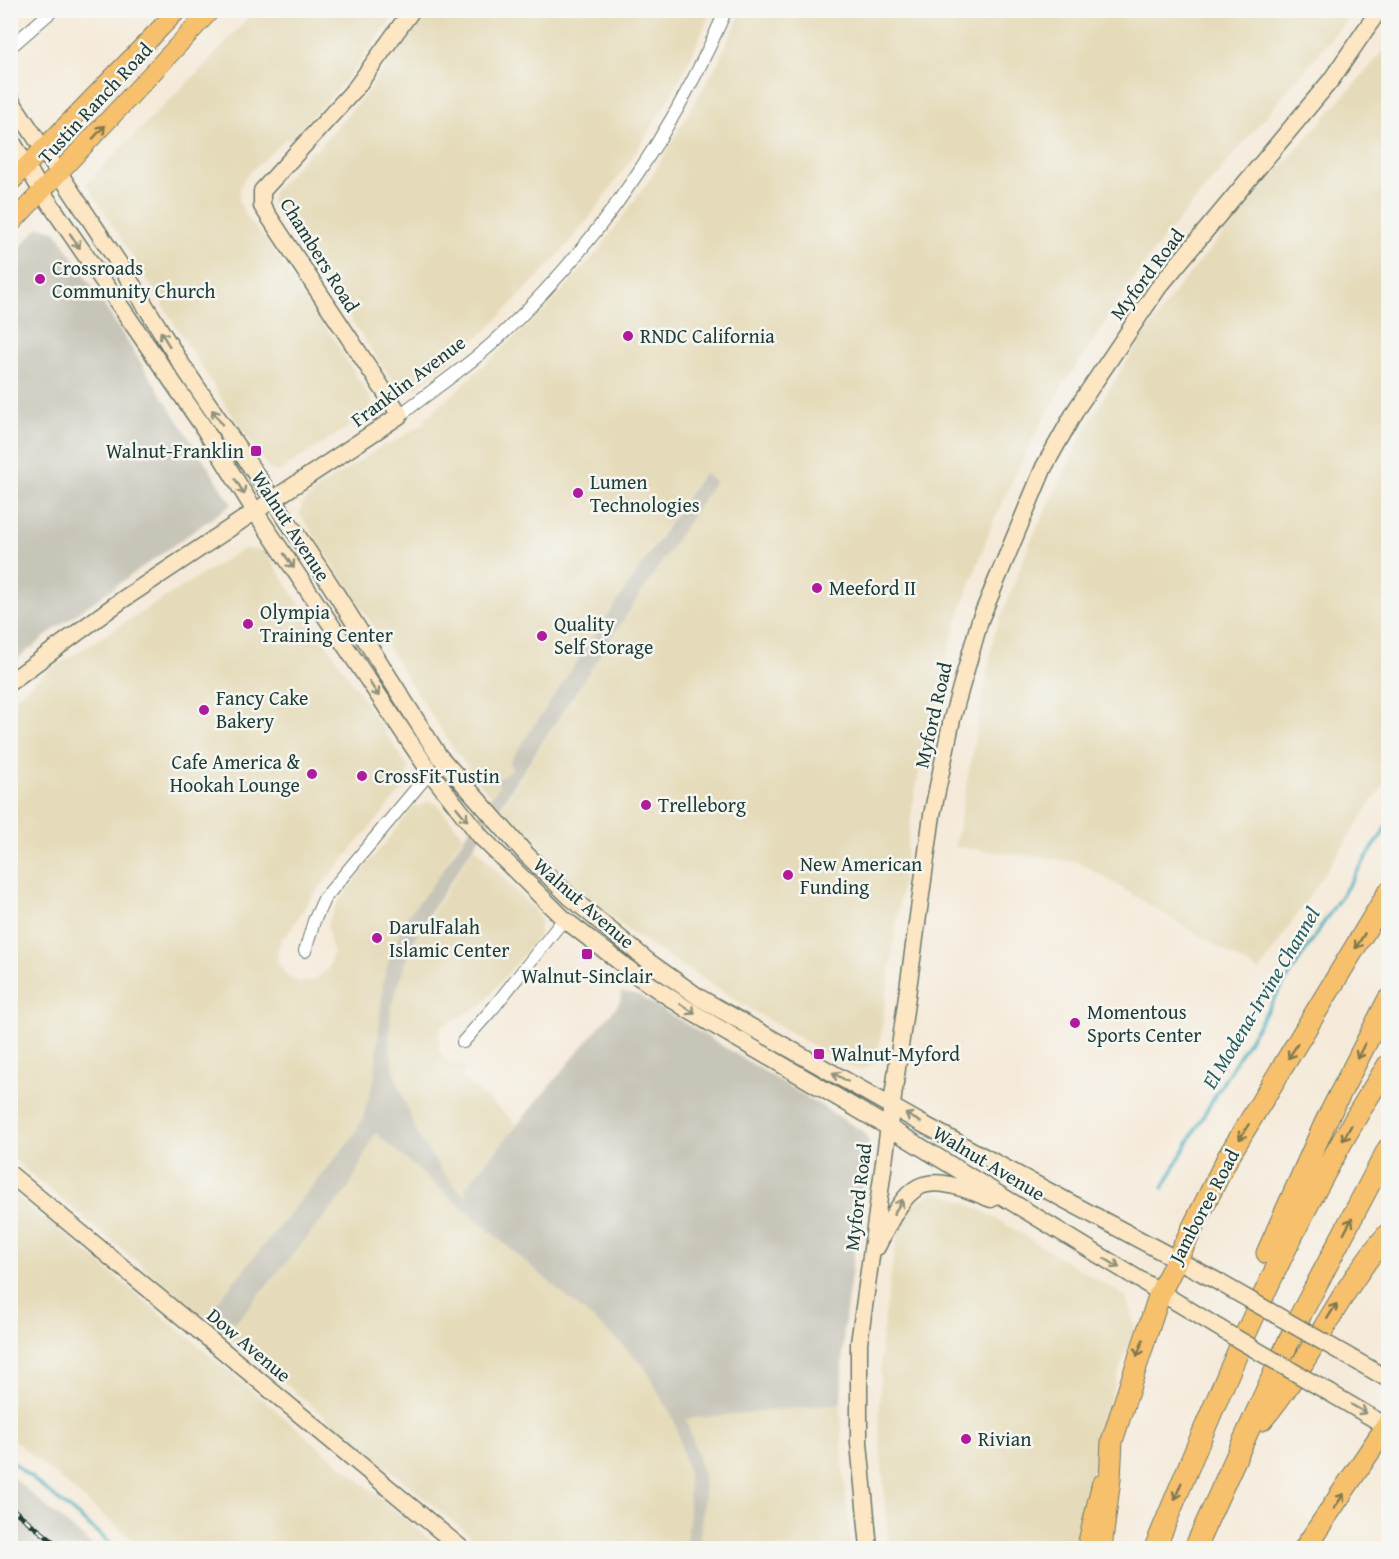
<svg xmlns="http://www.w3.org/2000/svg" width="1399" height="1559" viewBox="0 0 1399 1559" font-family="'Gentium Book Plus',serif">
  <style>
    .built { fill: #e5dbba }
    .industrial { fill: #c7c5b8 }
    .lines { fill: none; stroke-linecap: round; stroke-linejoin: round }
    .stream { stroke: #3daabc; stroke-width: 3 }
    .street-casing { stroke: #6a7a6e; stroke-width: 14 }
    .secondary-casing { stroke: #6a7a6e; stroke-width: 19 }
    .primary-casing { stroke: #6a7a6e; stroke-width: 20 }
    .highway-casing { stroke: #6a7a6e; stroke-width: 23 }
    .street { stroke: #fff; stroke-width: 12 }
    .secondary { stroke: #fce6c4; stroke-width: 16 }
    .primary { stroke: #f7c06c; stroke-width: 18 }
    .highway { stroke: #f7c06c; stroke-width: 21 }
    .rail-casing { stroke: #1f3d34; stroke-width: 5 }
    .rail { stroke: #f6f6f2; stroke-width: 3; stroke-dasharray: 9; stroke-linecap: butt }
    .secondary-bridge-casing { stroke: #6a7a6e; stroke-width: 19; stroke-linecap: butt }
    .secondary-bridge { stroke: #fce6c4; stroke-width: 16 }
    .oneway { stroke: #80784d }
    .oneway2 { stroke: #8e927c }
    .poi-dot { fill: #b5179e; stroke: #f6f6f2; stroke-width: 2 }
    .labels { text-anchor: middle; stroke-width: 5; stroke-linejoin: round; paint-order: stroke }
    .street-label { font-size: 20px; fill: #1f3d34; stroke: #f6f6f2 }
    .poi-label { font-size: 20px; fill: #1f3d34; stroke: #f6f6f2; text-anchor: start }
    .water-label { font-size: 21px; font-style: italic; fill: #285e5d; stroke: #f6f6f2 }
  </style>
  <rect width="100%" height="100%" fill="#f6f6f2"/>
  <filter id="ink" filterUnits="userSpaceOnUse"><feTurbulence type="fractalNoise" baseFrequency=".0167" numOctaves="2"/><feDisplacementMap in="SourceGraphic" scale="12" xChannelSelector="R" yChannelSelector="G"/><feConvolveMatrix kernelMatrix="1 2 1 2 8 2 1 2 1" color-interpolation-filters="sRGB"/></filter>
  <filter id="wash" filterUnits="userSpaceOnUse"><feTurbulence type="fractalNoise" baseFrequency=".008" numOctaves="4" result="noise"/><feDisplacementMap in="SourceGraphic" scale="24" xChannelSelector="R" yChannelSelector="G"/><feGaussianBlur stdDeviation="1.35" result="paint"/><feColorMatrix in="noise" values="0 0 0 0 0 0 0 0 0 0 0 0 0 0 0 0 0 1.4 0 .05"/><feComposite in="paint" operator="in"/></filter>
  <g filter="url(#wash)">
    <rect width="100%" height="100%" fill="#f5ead9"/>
    <path class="built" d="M255,10l142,1 -40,55 -24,29 -45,46 -2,-2 -38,35 -8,13 -1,14 8,17 17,19 71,104 37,60 -2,12 -92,59 -9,-3 -41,-60 -142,-226 119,-118z
      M424,11h287l-20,47 -21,40 -36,57 -46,65 -30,36 -70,73 -74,60 -18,-3 -125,-184 2,-10 39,-43 3,2 49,-55z
      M742,11h612l-193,230 -31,43 -69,105 -27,47 -41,86 -37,102 -30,110 -13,70 -35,253 -4,6 -12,7 -8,-1 -96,-55 -126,-80 -63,-53 -45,-45 -23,-28 213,-328 -12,-7 -193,290 3,6 -14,10 1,6 -9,11 -37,-48 -153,-234 2,-10 19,-18 64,-42 2,2 38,-23v-4l122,-111 51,-57 54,-75 65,-112z
      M1388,46v261l-4,25 4,30v416l-129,194 -180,-110 -124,-15 39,-212 36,-93 61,-124 44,-70 44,-62 71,-84z
      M243,549l21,1 145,218 -3,11 2,4 -97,115 -25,39 -3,-1 -5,13v14l10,14 12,5 14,-2 14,-11 5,-16 -6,-29 11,-22 77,-97 3,2 10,-6 9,3 26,31 -35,56 -25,30 2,2 -14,30 -8,29 -8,94 -5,18 5,39 243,208 27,27 29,52 14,54 1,47 -4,27h-200l-474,-390v-457l36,-30z
      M475,847l62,65 4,9 -2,9 2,3 -59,72 -35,19 -3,-1 -6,13 1,12 5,10 9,6 13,3 -4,11 55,46 -51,62v12l-22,-24 -27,-40 -21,-56 -7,-33 2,-37 20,-62z
      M11,1192l30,26h5l394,330h-297l-3,-2 -129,-108z
      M934,1192l19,5 30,14 143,86 9,28 -27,80 -34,143h-185l-10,-116 2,-90 18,-122 7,-12z
      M841,1404l2,63 8,81h-152l5,-63 -18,-66z"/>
    <path class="industrial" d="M39,227l17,4 176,273 -177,125 -44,35v-407z
      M703,473l12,8 -287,435 -17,30 -20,62 -2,37 7,33 21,56 27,40 22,23v-11l154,-184 1,-10 19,4 224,136 5,10 -25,185 -3,77 -155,15 17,55 1,21 -5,53h-14l4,-27 -1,-47 -14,-54 -29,-52 -27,-27 -243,-208 -27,56 -113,134 -21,-17 139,-169 9,-17 13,-44 8,-94 8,-29 14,-30 -2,-2 25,-30 71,-106 -2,-5 15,-11 -3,-6z
      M11,1476l30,26 54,46h-71l-13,-11z"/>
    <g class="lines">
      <path class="stream" d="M1163,1188c67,-125 147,-245 225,-363
        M10,1460l106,88"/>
    </g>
  </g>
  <g filter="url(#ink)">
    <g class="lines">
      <defs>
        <path id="street" d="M14,44l39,-34
          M400,415c31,-24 65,-47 94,-73 100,-93 178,-206 232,-332
          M305,951l9,-30 10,-22 106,-127
          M463,1042l31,-35 70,-88"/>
        <path id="secondary" d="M10,99l112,169 58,94 146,216 113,178 87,98 44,43 79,65 51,36 219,124 296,158
          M10,138l32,54 160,233 54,88 174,259 51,65 83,82 75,58 51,34 198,116 346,210
          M10,682l112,-82 278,-185 -138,-209v-15l93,-102 57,-79
          M10,1174l451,374
          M877,1247c32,-65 41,-79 114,-48
          M1325,1343l63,36
          M1330,1393l58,34
          M869,1548l-10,-105v-100l73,-528 20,-96 28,-99 64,-153 33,-59 81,-120 173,-208 48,-70"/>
        <path id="primary" d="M10,183l168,-173
          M10,225l201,-215
          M1086,1548l15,-64"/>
        <path id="highway" d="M1267,1253l59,-132 62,-121
          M1262,1420c48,-56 75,-128 126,-186
          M1101,1548l9,-69 2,-38 48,-148 68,-136 160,-264
          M1155,1548c68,-166 136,-331 233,-483
          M1195,1548l106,-234 87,-165
          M1305,1548l83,-124"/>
      </defs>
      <use href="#street" class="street-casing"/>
      <use href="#secondary" class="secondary-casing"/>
      <use href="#primary" class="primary-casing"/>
      <use href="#highway" class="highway-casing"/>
      <use href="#street" class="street"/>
      <use href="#secondary" class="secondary"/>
      <use href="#primary" class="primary"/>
      <use href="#highway" class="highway"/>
      <defs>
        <path id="rail" d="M10,1507l51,41"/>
      </defs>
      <use href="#rail" class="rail-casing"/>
      <use href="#rail" class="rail"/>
      <defs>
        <path id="secondary-bridge" d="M1215,1280l110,63
          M1234,1337l96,56"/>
      </defs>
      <use href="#secondary-bridge" class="secondary-bridge-casing"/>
      <use href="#secondary-bridge" class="secondary-bridge"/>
    </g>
    <defs><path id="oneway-shaft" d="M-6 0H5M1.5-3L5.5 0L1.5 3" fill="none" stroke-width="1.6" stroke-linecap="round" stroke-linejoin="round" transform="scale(1.5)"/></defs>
    <g class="oneway">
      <use href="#oneway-shaft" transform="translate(99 132) rotate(-47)"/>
      <use href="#oneway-shaft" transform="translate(1360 941) rotate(121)"/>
      <use href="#oneway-shaft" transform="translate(1293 1051) rotate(122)"/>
      <use href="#oneway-shaft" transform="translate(1361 1051) rotate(117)"/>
      <use href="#oneway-shaft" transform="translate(1244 1132) rotate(121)"/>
      <use href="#oneway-shaft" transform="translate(1347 1133) rotate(119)"/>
      <use href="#oneway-shaft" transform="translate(1348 1226) rotate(-62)"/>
      <use href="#oneway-shaft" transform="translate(1332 1311) rotate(-58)"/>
      <use href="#oneway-shaft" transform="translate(1140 1348) rotate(110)"/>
      <use href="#oneway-shaft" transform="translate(1178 1491) rotate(112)"/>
      <use href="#oneway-shaft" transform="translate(1339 1501) rotate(-56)"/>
    </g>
    <g class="oneway2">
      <use href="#oneway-shaft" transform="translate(75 241) rotate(56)"/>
      <use href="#oneway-shaft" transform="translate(165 339) rotate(-121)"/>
      <use href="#oneway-shaft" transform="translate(217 417) rotate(-124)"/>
      <use href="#oneway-shaft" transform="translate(240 487) rotate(59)"/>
      <use href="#oneway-shaft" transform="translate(289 561) rotate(56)"/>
      <use href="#oneway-shaft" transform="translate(374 689) rotate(57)"/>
      <use href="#oneway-shaft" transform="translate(462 814) rotate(51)"/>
      <use href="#oneway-shaft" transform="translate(688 1009) rotate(33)"/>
      <use href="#oneway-shaft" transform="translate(840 1077) rotate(-150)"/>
      <use href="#oneway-shaft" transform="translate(913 1118) rotate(-151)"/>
      <use href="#oneway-shaft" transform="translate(898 1207) rotate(-59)"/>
      <use href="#oneway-shaft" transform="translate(1112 1263) rotate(32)"/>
      <use href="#oneway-shaft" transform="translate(1359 1409) rotate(30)"/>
    </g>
  </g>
  <g class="poi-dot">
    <circle cx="40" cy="279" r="6"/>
    <circle cx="628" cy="336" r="6"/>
    <rect x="250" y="445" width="12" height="12" rx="3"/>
    <circle cx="578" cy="493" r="6"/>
    <circle cx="817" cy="588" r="6"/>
    <circle cx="248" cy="624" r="6"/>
    <circle cx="542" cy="636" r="6"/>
    <circle cx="204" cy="710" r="6"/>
    <circle cx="312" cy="774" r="6"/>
    <circle cx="362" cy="776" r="6"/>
    <circle cx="646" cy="805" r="6"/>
    <circle cx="788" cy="875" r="6"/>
    <circle cx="377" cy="938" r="6"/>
    <rect x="581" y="948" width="12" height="12" rx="3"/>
    <circle cx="1075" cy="1023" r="6"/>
    <rect x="813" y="1048" width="12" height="12" rx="3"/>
    <circle cx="966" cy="1439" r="6"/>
  </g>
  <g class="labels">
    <g class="street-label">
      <text transform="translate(95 103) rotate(-47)" y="7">Tustin Ranch Road</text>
      <text transform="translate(320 255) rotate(58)" y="7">Chambers Road</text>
      <text transform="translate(1147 274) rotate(-53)" y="7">Myford Road</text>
      <text transform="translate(408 381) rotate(-37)" y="7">Franklin Avenue</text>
      <text transform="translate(291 526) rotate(57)" y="7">Walnut Avenue</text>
      <text transform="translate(933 715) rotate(-77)" y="7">Myford Road</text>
      <text transform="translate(584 903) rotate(41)" y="7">Walnut Avenue</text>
      <text transform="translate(989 1163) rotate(31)" y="7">Walnut Avenue</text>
      <text transform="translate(858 1197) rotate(-83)" y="7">Myford Road</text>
      <text transform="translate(1204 1206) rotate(-62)" y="7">Jamboree Road</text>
      <text transform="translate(249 1345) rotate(40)" y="7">Dow Avenue</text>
    </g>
    <g class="poi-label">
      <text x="52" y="275">Crossroads<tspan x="52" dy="23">Community Church</tspan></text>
      <text x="640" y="343">RNDC California</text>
      <text x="244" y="458" text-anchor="end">Walnut-Franklin</text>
      <text x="590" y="489">Lumen<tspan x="590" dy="23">Technologies</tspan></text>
      <text x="829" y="595">Meeford II</text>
      <text x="260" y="619">Olympia<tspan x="260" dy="23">Training Center</tspan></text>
      <text x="554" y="631">Quality<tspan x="554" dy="23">Self Storage</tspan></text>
      <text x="216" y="705">Fancy Cake<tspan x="216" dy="23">Bakery</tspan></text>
      <text x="300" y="769" text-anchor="end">Cafe America &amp;<tspan x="300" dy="23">Hookah Lounge</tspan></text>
      <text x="374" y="783">CrossFit Tustin</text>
      <text x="658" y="812">Trelleborg</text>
      <text x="800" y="871">New American<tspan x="800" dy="23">Funding</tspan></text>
      <text x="389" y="934">DarulFalah<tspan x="389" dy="23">Islamic Center</tspan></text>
      <text x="587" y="983" text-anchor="middle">Walnut-Sinclair</text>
      <text x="1087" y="1019">Momentous<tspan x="1087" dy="23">Sports Center</tspan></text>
      <text x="831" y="1061">Walnut-Myford</text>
      <text x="978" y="1446">Rivian</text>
    </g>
    <g class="water-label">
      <text transform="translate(1261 998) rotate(-59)" y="7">El Modena-Irvine Channel</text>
    </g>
  </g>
  <rect width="1399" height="1559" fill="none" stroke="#f6f6f2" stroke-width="36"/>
</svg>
